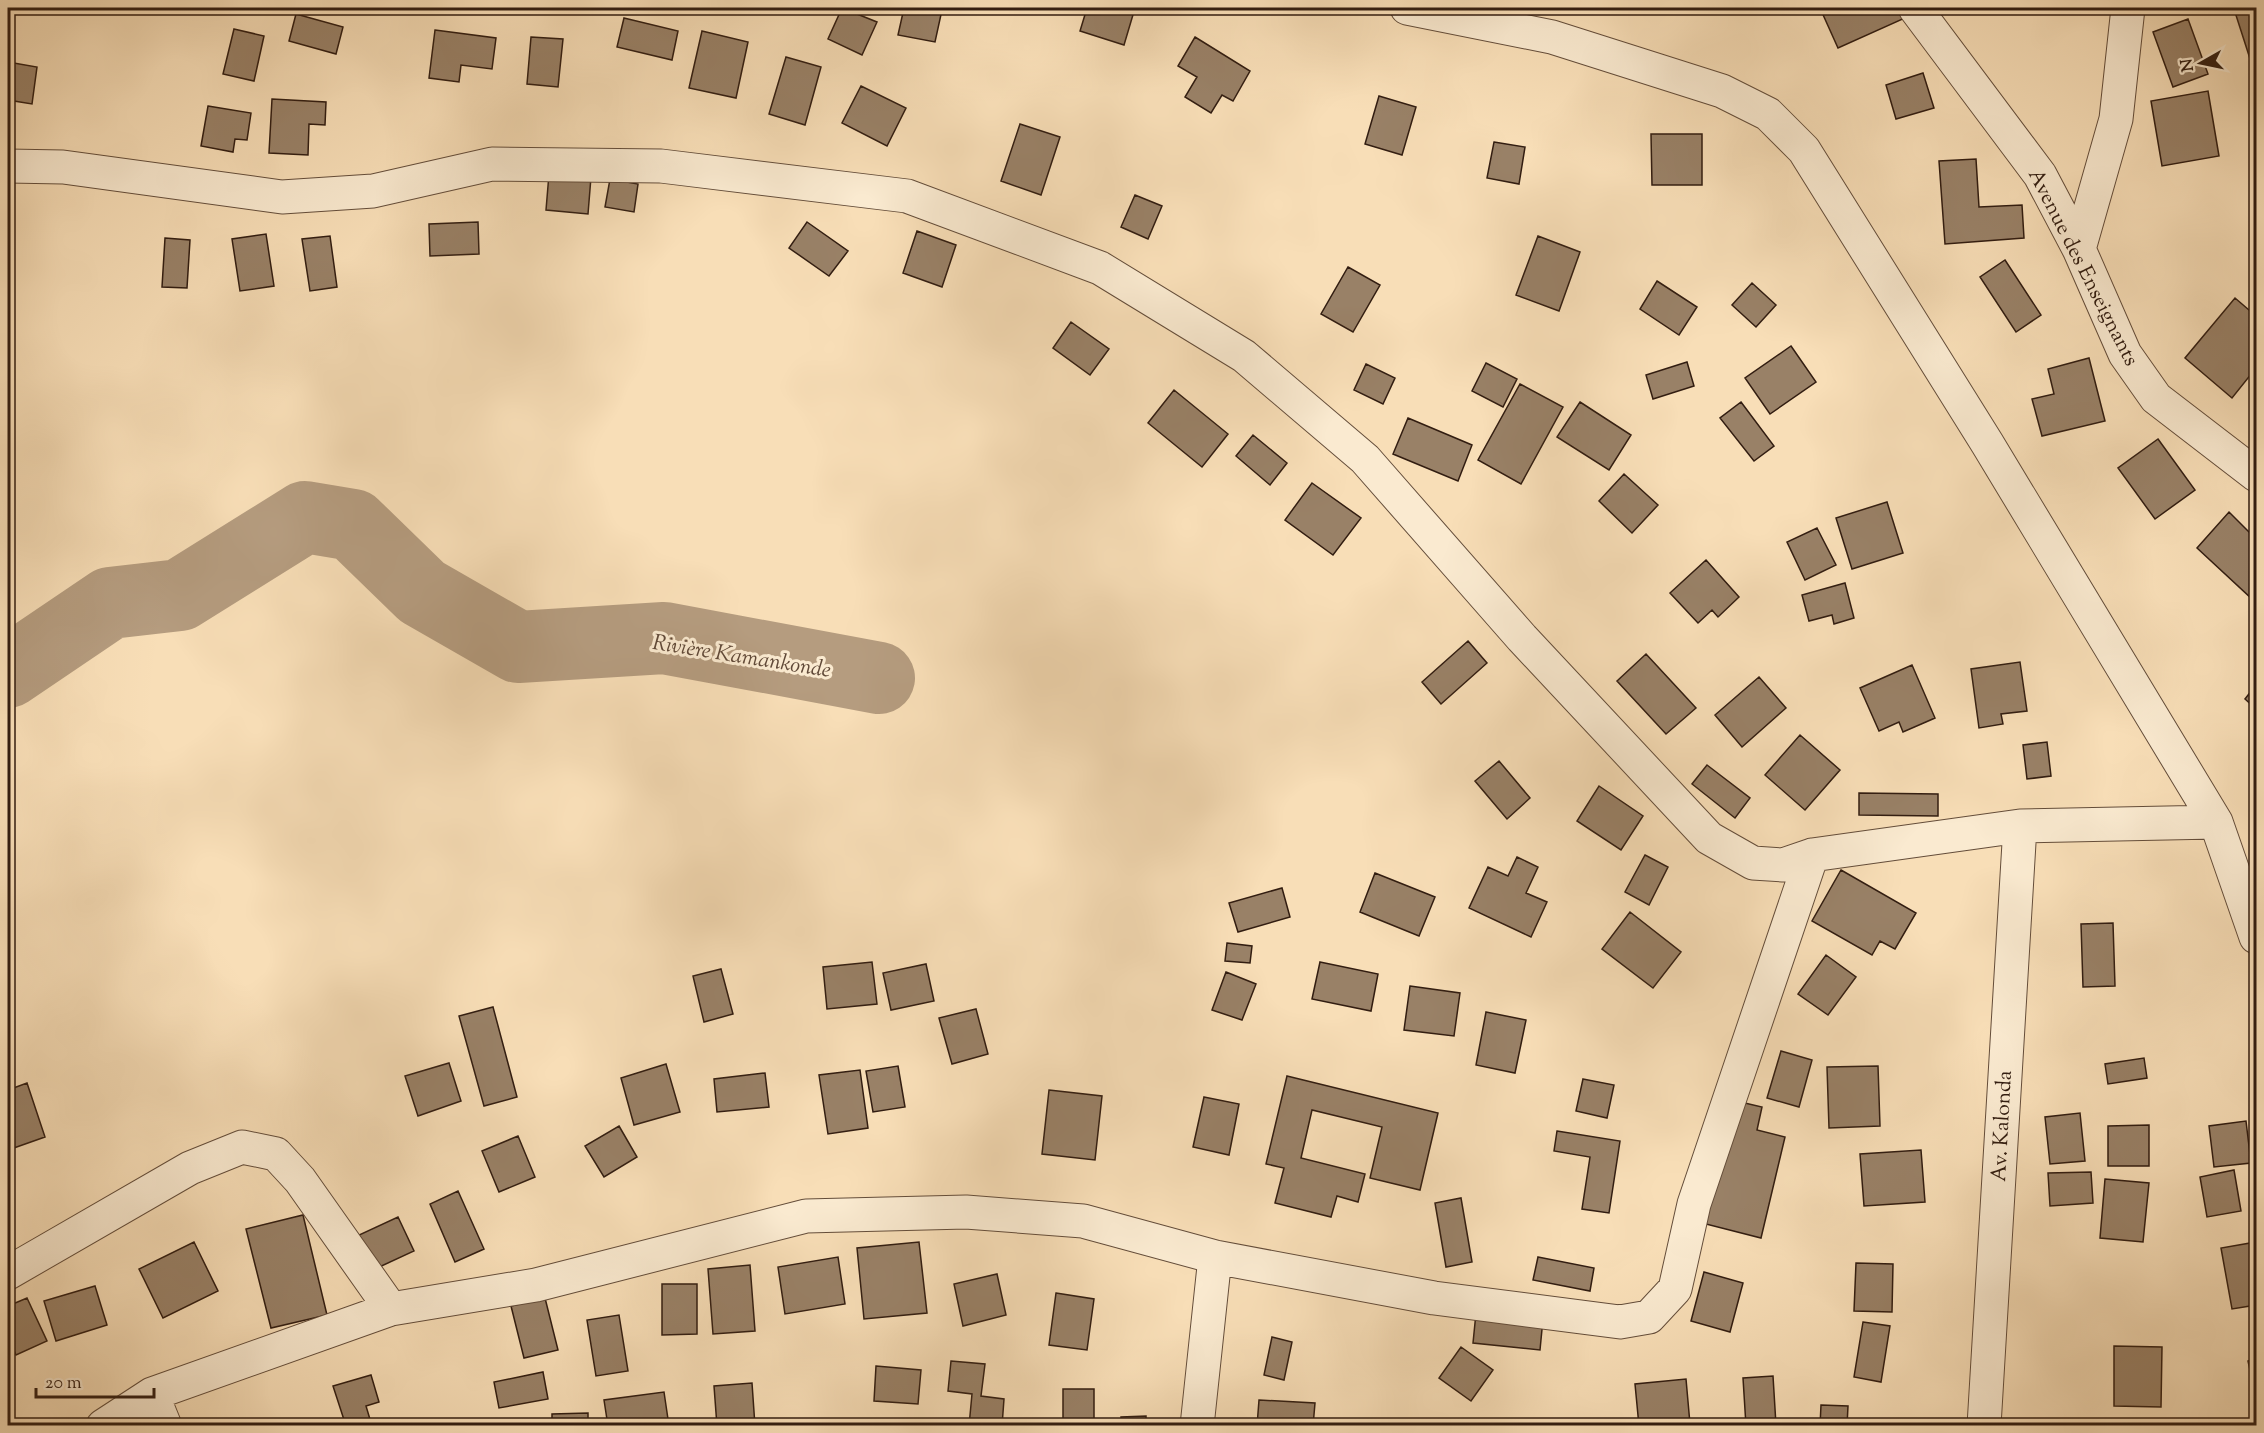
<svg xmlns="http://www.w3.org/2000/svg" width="2264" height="1433" viewBox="0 0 2264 1433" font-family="'Sorts Mill Goudy',serif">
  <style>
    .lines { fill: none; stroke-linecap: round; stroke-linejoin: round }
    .river { stroke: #b59c7f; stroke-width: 72 }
    .building { fill: #998167; stroke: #321d11; stroke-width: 1.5 }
    .minor-casing { stroke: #644d3a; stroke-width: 35 }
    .minor { stroke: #faead0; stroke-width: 33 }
    .labels { text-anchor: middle; stroke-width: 6; stroke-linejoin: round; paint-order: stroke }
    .street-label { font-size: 21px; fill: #321d11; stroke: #faead0 }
    .water-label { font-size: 22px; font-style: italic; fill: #604938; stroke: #faead0 }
  </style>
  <rect width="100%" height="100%" fill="#f8deb7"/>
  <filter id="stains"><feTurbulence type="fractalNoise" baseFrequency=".00333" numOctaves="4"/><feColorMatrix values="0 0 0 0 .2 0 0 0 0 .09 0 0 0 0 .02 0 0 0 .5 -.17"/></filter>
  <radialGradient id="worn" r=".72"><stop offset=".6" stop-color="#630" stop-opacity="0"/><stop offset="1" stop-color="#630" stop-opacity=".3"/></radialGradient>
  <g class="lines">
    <path class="river" d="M8,672l102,-69 70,-8 125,-78 48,8 69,67 96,55 146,-9 215,40"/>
  </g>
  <path class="building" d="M842,8l35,14 -15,33 -34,-16z
    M904,8l38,2 -7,32 -37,-7z
    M1087,8h48l-11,37 -44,-14z
    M1820,8h80l5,10 -67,30z
    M2238,8h18v59l-3,1 -19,-59z
    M296,14l47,13 -7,27 -47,-13z
    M624,18l54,13 -6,29 -55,-13z
    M2188,19l20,55 -35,13 -20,-55z
    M234,29l30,7 -10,45 -31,-7z
    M435,30l61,8 -4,31 -31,-4 -2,17 -30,-4z
    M702,31l46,11 -12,56 -47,-10z
    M531,37l32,2 -5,48 -31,-3z
    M1195,37l55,34 -17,30 -11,-6 -11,18 -26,-16 12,-20 -19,-11z
    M786,57l35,10 -16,58 -36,-11z
    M8,62l29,5 -5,37 -24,-4z
    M1923,73l11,35 -38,11 -10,-34z
    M861,86l45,22 -19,38 -45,-23z
    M2208,91l11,65 -57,10 -11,-65z
    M1379,96l37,11 -14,48 -37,-11z
    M272,99l54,3 -1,23 -16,-1 -1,31 -39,-2z
    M208,106l43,7 -4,27 -12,-1 -2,13 -32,-6z
    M1020,124l40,13 -19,58 -40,-14z
    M1651,134h51v51h-50z
    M1494,142l31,5 -6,37 -32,-6z
    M1976,159l3,48 43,-2 2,33 -79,6 -6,-83z
    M549,174l42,3 -3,37 -42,-4z
    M610,179l28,5 -4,28 -29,-5z
    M1135,195l27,11 -14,33 -27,-12z
    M478,222l1,32 -49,2 -1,-32z
    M807,222l41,29 -19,25 -40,-28z
    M917,231l39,14 -14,42 -39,-14z
    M266,234l8,52 -34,5 -8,-52z
    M330,236l7,51 -27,4 -8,-52z
    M1538,236l42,16 -21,59 -43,-16z
    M165,238l25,2 -3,48 -25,-1z
    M2005,260l36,55 -25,17 -36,-55z
    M1348,267l32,18 -27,47 -32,-18z
    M1657,281l40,26 -18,28 -39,-26z
    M1752,283l24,22 -20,22 -24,-22z
    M2235,298l21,18v52l-24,30 -47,-40z
    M1071,322l38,27 -19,26 -37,-27z
    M1791,346l25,36 -46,32 -25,-36z
    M2089,358l16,63 -63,15 -10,-37 22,-5 -6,-25z
    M1687,362l7,24 -41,13 -7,-24z
    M1486,363l31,16 -14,28 -31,-16z
    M1366,364l29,14 -12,26 -29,-14z
    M1520,384l43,23 -42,77 -43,-24z
    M1174,390l54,44 -26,33 -54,-44z
    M1580,402l51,33 -22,35 -52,-33z
    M1741,402l33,44 -20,15 -34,-43z
    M1408,418l64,27 -14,36 -65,-27z
    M1253,435l34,28 -17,22 -34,-29z
    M2158,439l37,51 -40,29 -37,-51z
    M1624,474l34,31 -26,28 -33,-32z
    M1312,483l49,35 -28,37 -48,-35z
    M1887,502l16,51 -51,16 -16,-51z
    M2229,512l27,27v52l-5,7 -54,-50z
    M1817,528l19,37 -31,15 -18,-38z
    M1706,560l33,37 -21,20 -6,-7 -14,13 -28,-30z
    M1845,583l9,35 -20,6 -2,-9 -23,6 -7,-26z
    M1468,641l19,22 -46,41 -19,-22z
    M1646,654l50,54 -30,26 -49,-53z
    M2020,662l7,49 -26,3 2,10 -24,4 -8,-59z
    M1912,665l23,53 -32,14 -4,-10 -20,9 -19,-43z
    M1759,677l27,31 -44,39 -27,-32z
    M2256,685v24l-11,-10z
    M1800,735l40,35 -35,40 -40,-35z
    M2047,742l4,34 -24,3 -4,-34z
    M1499,761l31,37 -23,21 -32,-38z
    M1707,765l43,33 -15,20 -43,-34z
    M1599,786l44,30 -22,34 -44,-29z
    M1859,793l79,1v22l-79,-1z
    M1645,855l23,12 -19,38 -24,-13z
    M1517,857l21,10 -12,26 21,9 -16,35 -62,-29 19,-41 20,9z
    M1841,870l75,43 -21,36 -15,-8 -8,14 -60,-34z
    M1375,873l60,24 -16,39 -59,-24z
    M1282,888l8,29 -52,15 -9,-29z
    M1630,912l51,40 -28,36 -51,-39z
    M2113,923l2,63 -32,1 -2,-63z
    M1227,943l25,3 -2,17 -25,-2z
    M1826,955l30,22 -28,38 -30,-21z
    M872,962l5,42 -50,5 -4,-42z
    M1320,962l58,12 -7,37 -59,-12z
    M926,964l8,37 -43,9 -8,-37z
    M721,969l12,45 -29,8 -11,-46z
    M1226,972l30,12 -14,36 -30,-10z
    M1410,986l50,7 -6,43 -50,-6z
    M493,1007l24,90 -33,9 -25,-90z
    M976,1009l12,45 -36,10 -13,-46z
    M1486,1012l40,8 -11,53 -39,-8z
    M1781,1051l31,9 -13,47 -32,-9z
    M2144,1058l3,20 -39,6 -3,-20z
    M449,1063l12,38 -43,15 -13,-40z
    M666,1064l14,48 -46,13 -13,-47z
    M898,1066l7,41 -32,5 -7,-41z
    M1878,1066l2,60 -51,2 -2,-61z
    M860,1070l8,58 -40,6 -9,-59z
    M765,1073l4,34 -52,5 -3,-33z
    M1287,1076l151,37 -18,77 -50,-12 12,-51 -70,-17 -11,48 64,16 -7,28 -21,-6 -6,21 -56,-14 9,-35 -18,-4z
    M1583,1079l31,6 -7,33 -31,-7z
    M27,1083l18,54 -34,12 -3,-10v-49z
    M1049,1090l53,6 -7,64 -53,-6z
    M1204,1097l35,7 -10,51 -36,-8z
    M1732,1100l30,7 -5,23 28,7 -24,101 -59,-15z
    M2080,1113l5,48 -35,3 -5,-47z
    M2246,1121l5,42 -37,4 -5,-41z
    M2149,1125v41h-41v-40z
    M619,1126l18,31 -33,20 -19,-31z
    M1557,1131l63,10 -11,72 -27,-4 8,-52 -36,-6z
    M518,1136l17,41 -36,15 -17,-41z
    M1921,1150l4,52 -61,4 -4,-52z
    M2234,1170l7,41 -34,6 -7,-40z
    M2091,1172l2,31 -43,3 -2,-33z
    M2105,1179l44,4 -6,59 -43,-4z
    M458,1191l26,58 -29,13 -25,-58z
    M1461,1198l11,64 -26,5 -11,-64z
    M303,1215l24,100 -56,13 -25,-99z
    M398,1217l16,34 -39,18 -16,-34z
    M194,1242l24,49 -55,27 -24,-49z
    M919,1242l8,71 -63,6 -7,-71z
    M2256,1242v63l-24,4 -11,-61z
    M838,1257l7,47 -60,10 -7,-47z
    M1538,1257l56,11 -4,23 -57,-11z
    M1856,1263l37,1 -1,48 -38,-1z
    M750,1265l5,66 -42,3 -5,-65z
    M1704,1272l39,11 -13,49 -39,-11z
    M997,1274l9,41 -43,11 -9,-42z
    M662,1284h35v50l-35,1z
    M95,1286l12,39 -51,16 -12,-40z
    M1056,1293l38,6 -7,51 -38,-5z
    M27,1298l20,43 -31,14 -8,-19v-30z
    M545,1298l13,52 -34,8 -13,-52z
    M1476,1313l67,6 -3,31 -67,-7z
    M619,1315l9,56 -32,5 -9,-56z
    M1863,1322l27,4 -9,56 -27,-5z
    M1272,1337l20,5 -8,38 -20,-5z
    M2114,1346l48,1 -1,60 -47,-1z
    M1461,1347l32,23 -22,31 -32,-23z
    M2256,1358v20l-4,1 -4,-18z
    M951,1361l34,3 -4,32 23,3 -2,27h-33l3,-32 -24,-3z
    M876,1366l45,4 -3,34 -44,-3z
    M543,1372l5,27 -49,9 -5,-26z
    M371,1375l8,27 -13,4 6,20h-26l-13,-40z
    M1773,1376l3,49 -30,1 -3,-48z
    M1686,1379l4,45 -51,2 -4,-42z
    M752,1383l3,43h-38l-3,-40z
    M1063,1389h31v37h-31z
    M664,1392l5,34h-61l-4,-26z
    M1259,1400l56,3 -2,23h-56z
    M1821,1405l27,1 -1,20h-27z
    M588,1413v13h-36v-12z
    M1146,1416v10h-25v-9z"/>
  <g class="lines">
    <defs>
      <path id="minor" d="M1407,8l145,29 170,54 46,23 36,36 183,293 229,379 40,115
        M1915,8l125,167 39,74 46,105 31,44 100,77
        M8,166l55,1 219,30 91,-6 119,-27 169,2 246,30 193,72 144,88 121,103 157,179 187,200 44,25 30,2 29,-10 208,-29 196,-4
        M2079,249l37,-130 12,-111
        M8,1273l182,-105 52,-21 34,7 24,26 91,129
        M152,1394l13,32
        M103,1426l49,-32 239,-85 145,-24 270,-69 160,-4 117,9 132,36 219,41 186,24 29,-5 26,-28 19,-85 118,-349
        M1197,1426l18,-169
        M1984,1426l36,-600"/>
    </defs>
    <use href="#minor" class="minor-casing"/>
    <use href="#minor" class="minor"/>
  </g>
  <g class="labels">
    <g class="street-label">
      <text transform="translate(2084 267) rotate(63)" y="7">Avenue des Enseignants</text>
      <text transform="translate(2001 1126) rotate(-87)" y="7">Av. Kalonda</text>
    </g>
    <g class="water-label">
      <text transform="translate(742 655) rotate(9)" y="8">Rivière Kamankonde</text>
    </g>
  </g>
  <rect width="2264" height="1433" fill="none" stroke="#f8deb7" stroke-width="30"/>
  <rect x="9" y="9" width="2246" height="1415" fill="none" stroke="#321d11" stroke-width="3"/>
  <rect x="15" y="15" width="2234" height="1403" fill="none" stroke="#321d11" stroke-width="1.5"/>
  <g transform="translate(2201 63) rotate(261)" stroke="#faead0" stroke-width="4.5" paint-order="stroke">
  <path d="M0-4.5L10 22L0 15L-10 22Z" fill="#321d11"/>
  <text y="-9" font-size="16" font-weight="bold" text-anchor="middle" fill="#321d11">N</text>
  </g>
  <path d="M36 1388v9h118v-9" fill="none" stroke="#321d11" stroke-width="3"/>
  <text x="45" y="1388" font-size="18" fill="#321d11" stroke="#faead0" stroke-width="4.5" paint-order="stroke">20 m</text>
  <rect width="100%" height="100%" filter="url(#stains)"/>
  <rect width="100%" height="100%" fill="url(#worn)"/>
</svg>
